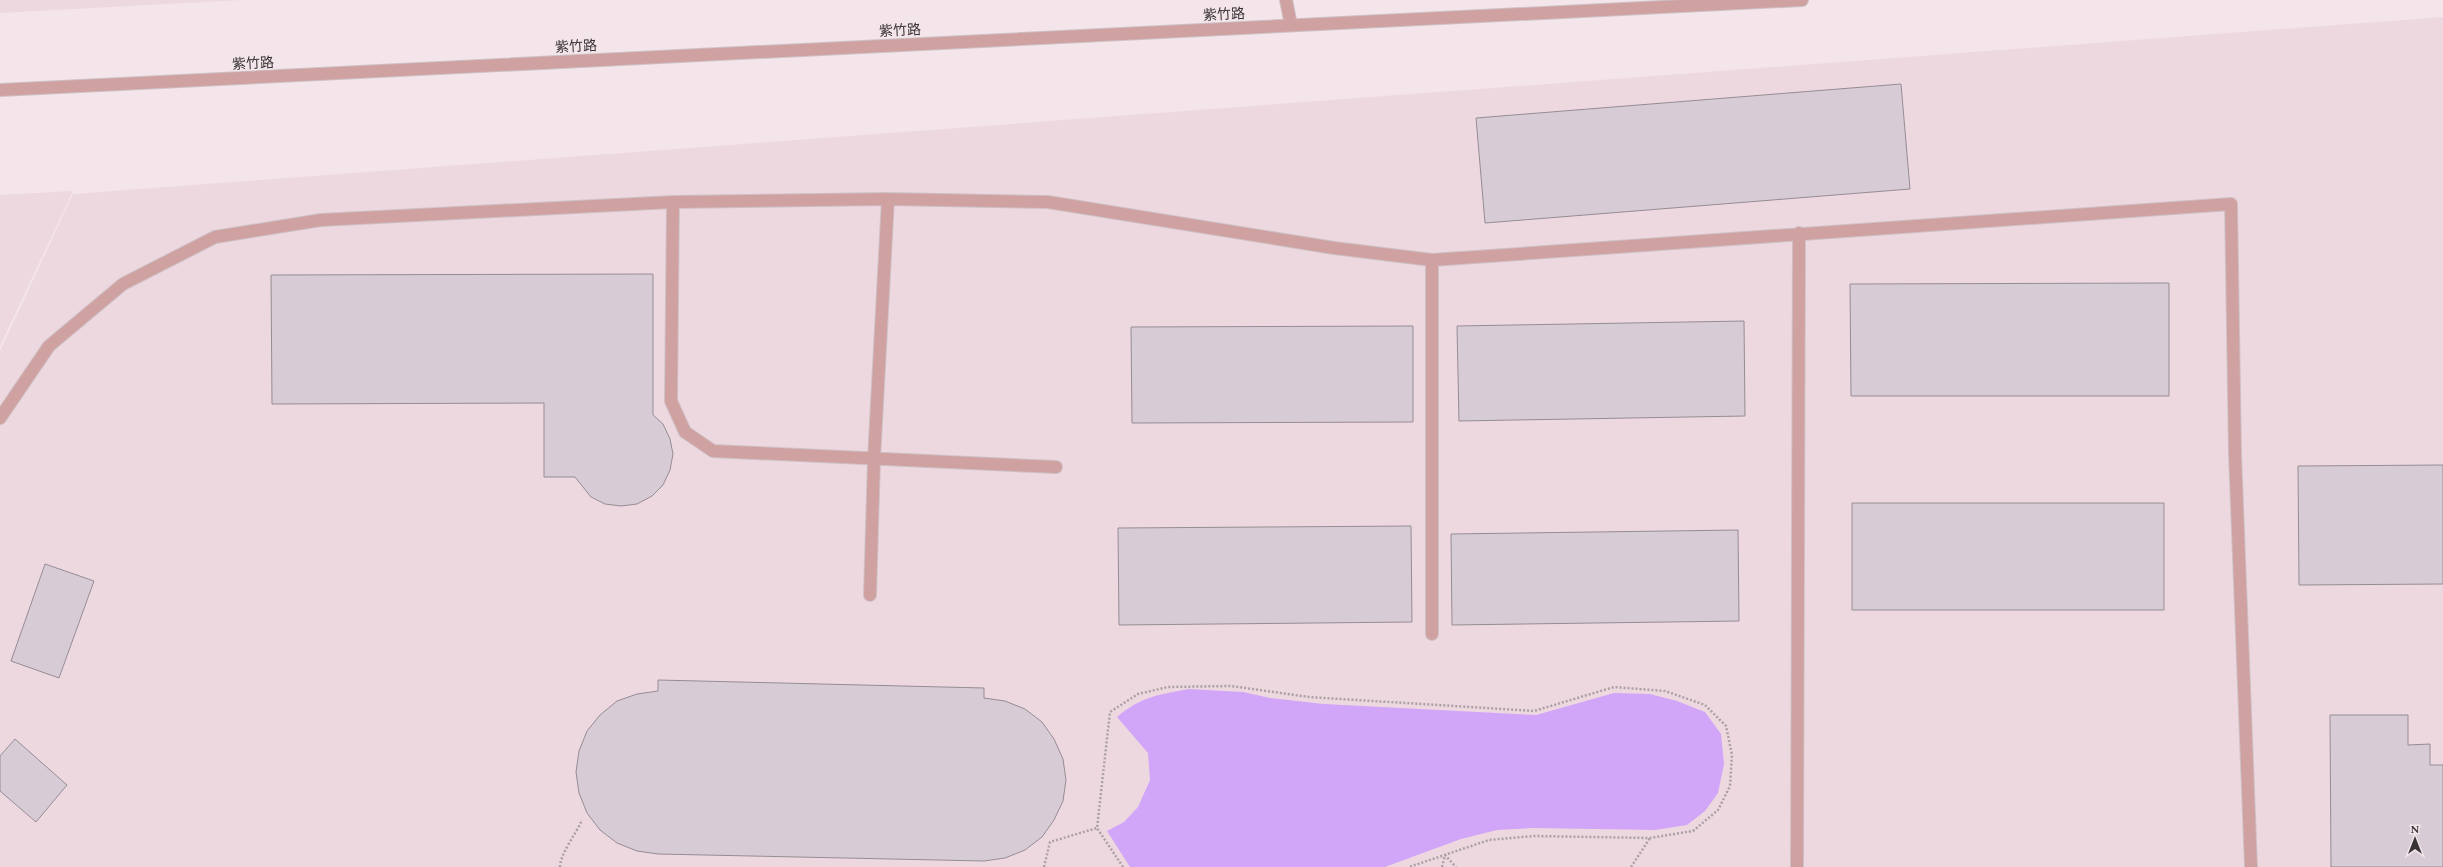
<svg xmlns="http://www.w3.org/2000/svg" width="2443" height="867" viewBox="0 0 2443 867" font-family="Spectral,'Noto Sans SC',serif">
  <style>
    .built { fill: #eed8e0 }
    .water { fill: #d1a6f8 }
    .building { fill: #d7ccd5; stroke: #968c94 }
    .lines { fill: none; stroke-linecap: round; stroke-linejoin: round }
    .minor-casing { stroke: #cec1c6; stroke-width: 14 }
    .path { stroke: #aba0a4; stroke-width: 2.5; stroke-dasharray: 2 2; stroke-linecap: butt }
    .minor { stroke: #cfa1a0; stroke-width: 12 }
    .labels { text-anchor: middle; stroke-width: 3; stroke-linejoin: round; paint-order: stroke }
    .street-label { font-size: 14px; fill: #383334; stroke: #f3e5ea }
  </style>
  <rect width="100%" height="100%" fill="#f3e5ea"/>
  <path class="built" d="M0,0h241l-241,13z
    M2443,17v850h-2443v-516l73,-157z
    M73,191l-73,155v-151z"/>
  <path class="water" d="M1189,689l54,3 27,6 54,6 212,11 78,-22 36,1 27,7 28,11 16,22 3,30 -6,29 -13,18 -18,14 -32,5 -122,-2 -36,2 -36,9 -76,28h-255l-23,-36 17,-9 14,-15 12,-27 -2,-27 -31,-36c25,-21 41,-22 72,-28z"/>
  <path class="building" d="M1901,84l9,105 -425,34 -9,-105z
    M653,274v141l10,9 7,15 3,15 -3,16 -7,15 -11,11 -15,8 -16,2 -16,-2 -14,-7 -16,-20h-31v-74l-272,1 -1,-129z
    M2169,283v113h-318l-1,-112z
    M1744,321l1,95 -286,5 -2,-95z
    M1413,326v96l-281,1 -1,-96z
    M2443,465v119l-144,1 -1,-119z
    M1852,503h312v107h-312z
    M1411,526l1,96 -293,3 -1,-97z
    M1738,530l1,91 -287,4 -1,-91z
    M45,564l49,17 -35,97 -48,-17z
    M658,680l326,8v10l21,3 20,8 17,13 12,17 9,20 3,21 -3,21 -9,19 -12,17 -17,13 -20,8 -21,3 -326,-7 -21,-3 -20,-8 -17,-13 -13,-17 -8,-20 -3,-21 3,-21 8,-20 13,-16 17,-14 20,-7 21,-3z
    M2330,715h78v30l22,-1v21h13v102h-112z
    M15,739l52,46 -31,37 -36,-31v-35z"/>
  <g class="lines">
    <defs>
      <path id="minor" d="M1286,0l5,25
        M0,90l1802,-90
        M673,202l-2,199 14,31 28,19 343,16
        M1432,260v374
        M0,418l49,-72 74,-62 92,-47 106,-17 352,-18 215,-3 160,3 286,46 98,12 799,-56 4,250 16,413
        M870,595l4,-136 14,-260
        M1797,867l2,-634"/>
    </defs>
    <use href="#minor" class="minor-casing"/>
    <path class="path" d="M560,867c0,-13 16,-33 22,-47
      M1044,867l6,-25 47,-14
      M1123,867l-26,-39 13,-116 28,-18 30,-7 63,-1 78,11 225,14 80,-24 51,4 40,14 21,21 6,29 -2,31 -12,24 -25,21 -43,7 -116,-2 -45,4 -80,27
      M1442,867l3,-12 11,12
      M1631,867l19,-29"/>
    <use href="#minor" class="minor"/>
  </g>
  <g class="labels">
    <g class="street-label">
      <text transform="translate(1224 14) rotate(-3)" y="5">紫竹路</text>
      <text transform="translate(900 30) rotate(-3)" y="5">紫竹路</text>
      <text transform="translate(576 46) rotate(-3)" y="5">紫竹路</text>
      <text transform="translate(253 63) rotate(-3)" y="5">紫竹路</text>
    </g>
  </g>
  <g transform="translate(2415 839)" stroke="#f3e5ea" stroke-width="3" paint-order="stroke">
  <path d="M0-3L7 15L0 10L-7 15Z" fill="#383334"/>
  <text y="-6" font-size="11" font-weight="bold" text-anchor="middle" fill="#383334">N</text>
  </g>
</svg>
